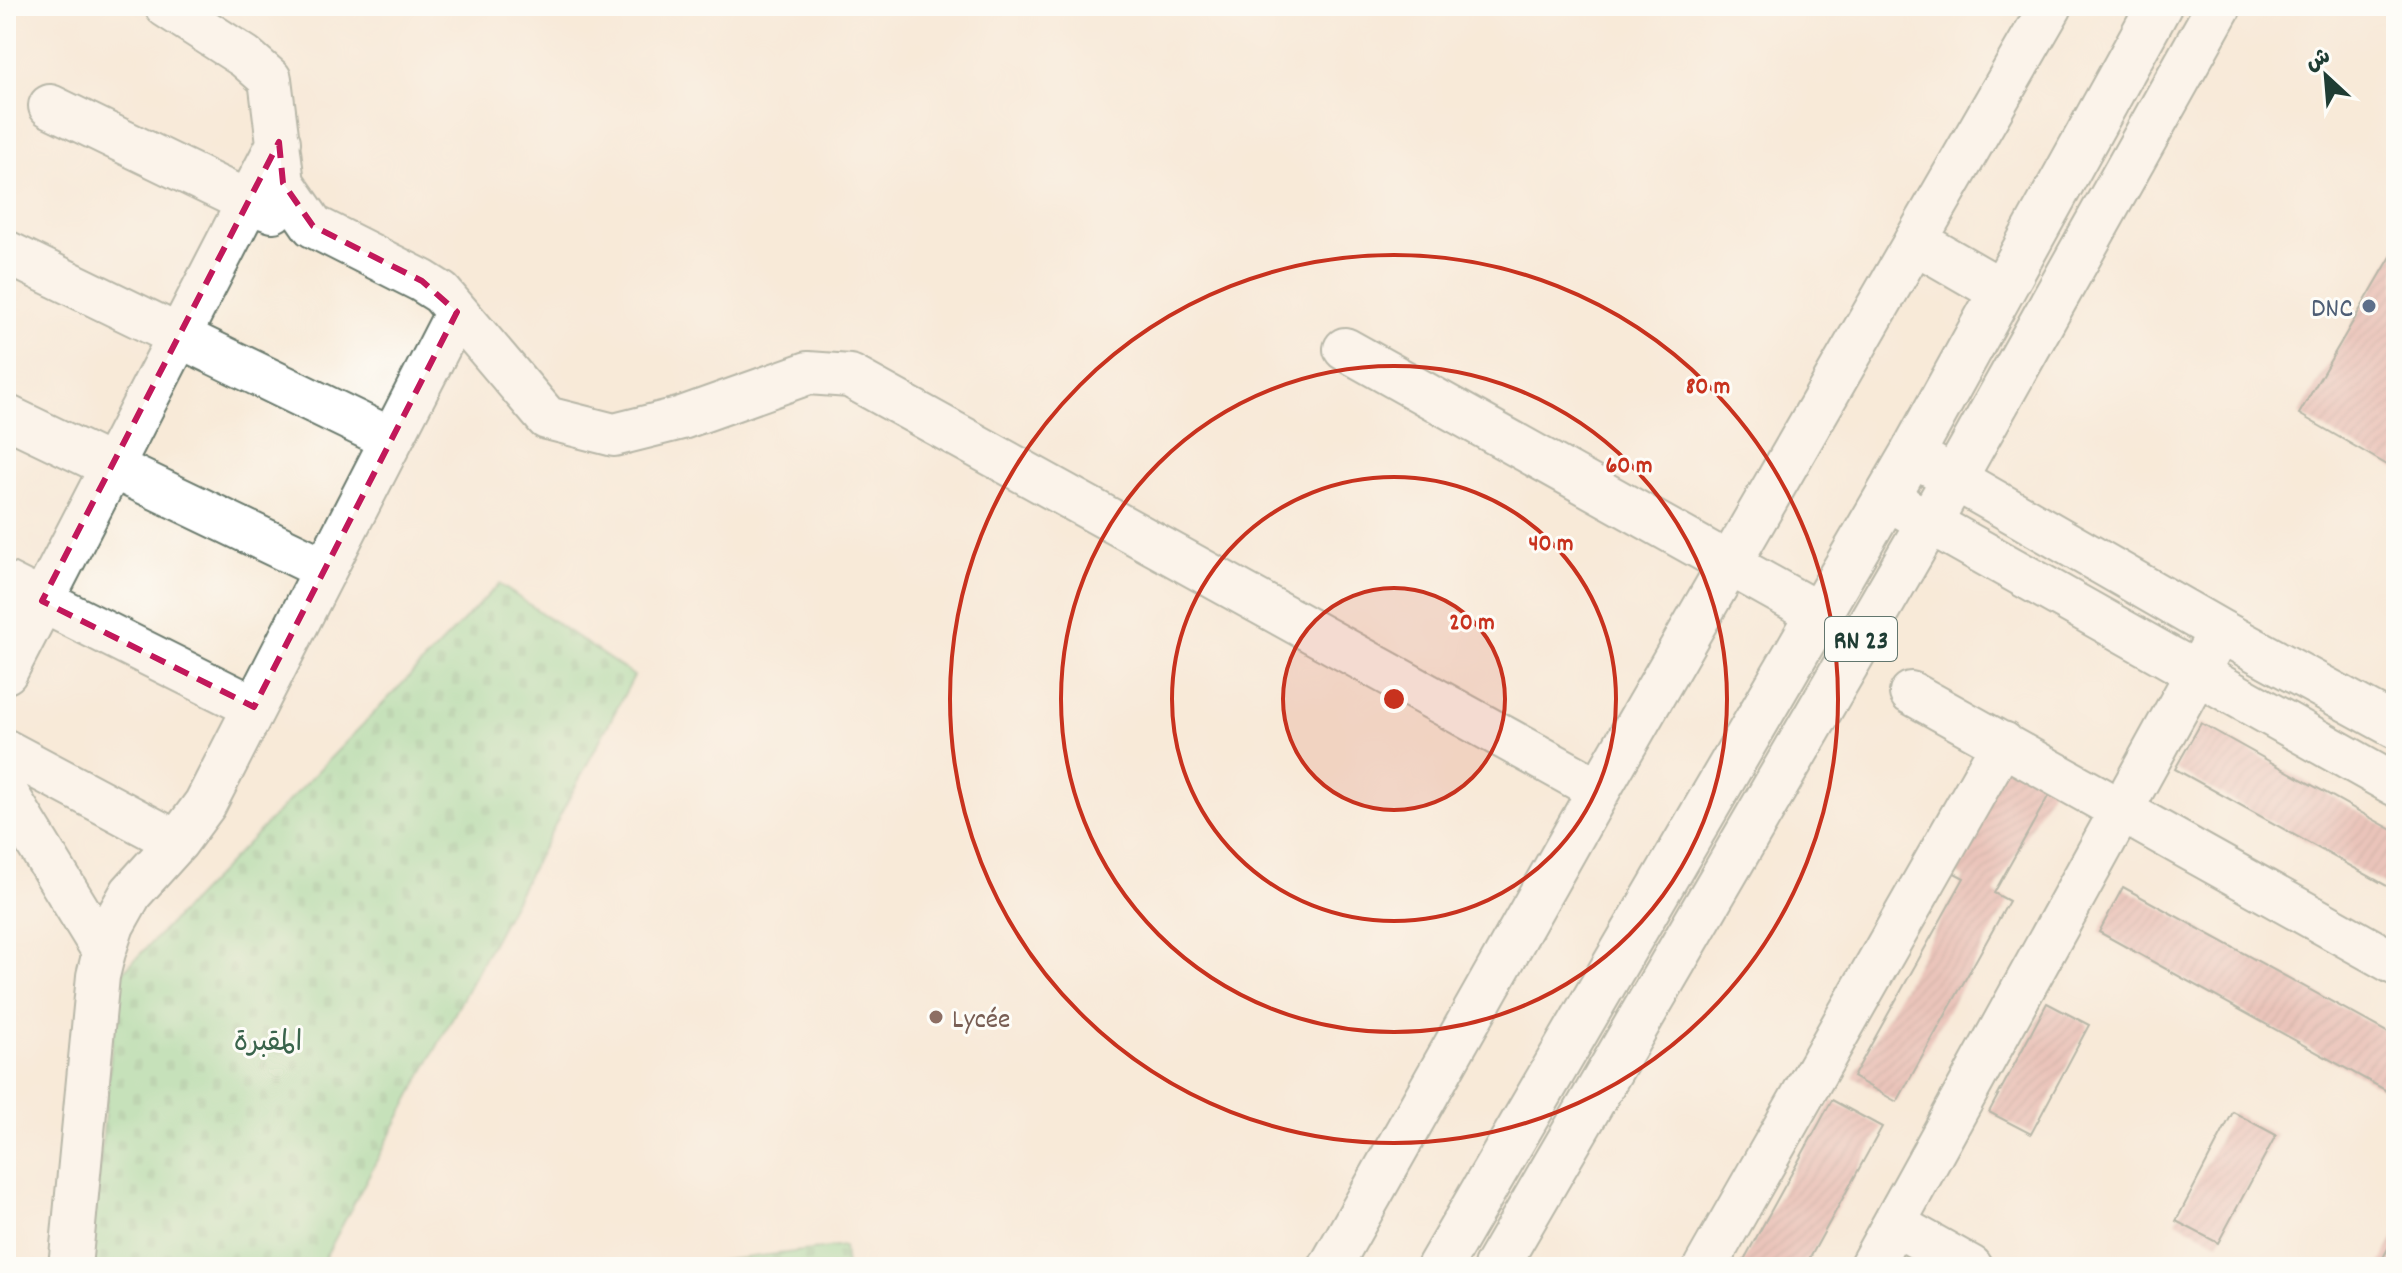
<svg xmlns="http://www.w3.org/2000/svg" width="2402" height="1273" viewBox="0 0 2402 1273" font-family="Dekko,'Playpen Sans Arabic',sans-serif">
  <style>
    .cemetery { fill: url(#cemetery-stones); stroke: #558a65; stroke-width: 2 }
    .building { fill: url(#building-hatch) }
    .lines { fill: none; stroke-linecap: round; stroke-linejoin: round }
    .minor-casing { stroke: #6b7a6d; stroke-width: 46 }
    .major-casing { stroke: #6b7a6d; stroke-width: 48 }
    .minor { stroke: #fff; stroke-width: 42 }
    .major { stroke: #fff; stroke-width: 44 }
    .marked { fill: none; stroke: #c2185b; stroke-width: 6; stroke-dasharray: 16 10; stroke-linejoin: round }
    .ring { fill: none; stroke: #c8321e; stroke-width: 4 }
    .service-dot { fill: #5c6f8a; stroke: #fdfcf7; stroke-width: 3 }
    .education-dot { fill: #8d6e63; stroke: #fdfcf7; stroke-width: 3 }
    .labels { text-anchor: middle; stroke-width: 6; stroke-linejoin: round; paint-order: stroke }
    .shield { fill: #fdfcf7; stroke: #62766e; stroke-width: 2 }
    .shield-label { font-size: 26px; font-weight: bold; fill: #1f3d34 }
    .service-label { font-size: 28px; fill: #4e5e75; stroke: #fdfcf7; text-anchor: end }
    .education-label { font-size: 28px; fill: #785e54; stroke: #fdfcf7; text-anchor: start }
    .park-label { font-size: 28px; fill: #3a644c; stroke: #fdfcf7 }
    .centre { fill: #c8321e; stroke: #fdfcf7; stroke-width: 4 }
    .ring-label { font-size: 24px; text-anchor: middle; font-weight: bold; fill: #c8321e; stroke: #fdfcf7; stroke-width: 6; stroke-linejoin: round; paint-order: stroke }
  </style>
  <defs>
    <pattern id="cemetery-stones" width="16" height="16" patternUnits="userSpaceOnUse" patternTransform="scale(2)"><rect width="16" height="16" fill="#8bd896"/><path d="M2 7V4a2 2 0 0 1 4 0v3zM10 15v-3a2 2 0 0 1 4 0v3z" fill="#78ba82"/></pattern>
    <pattern id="building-hatch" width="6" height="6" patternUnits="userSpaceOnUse" patternTransform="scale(2)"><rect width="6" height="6" fill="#da9694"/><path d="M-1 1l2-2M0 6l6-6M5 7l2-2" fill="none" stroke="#b07c7a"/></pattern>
  </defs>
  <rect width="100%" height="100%" fill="#fdfcf7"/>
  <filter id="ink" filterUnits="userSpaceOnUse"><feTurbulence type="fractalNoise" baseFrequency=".0125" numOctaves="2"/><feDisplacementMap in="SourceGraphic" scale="16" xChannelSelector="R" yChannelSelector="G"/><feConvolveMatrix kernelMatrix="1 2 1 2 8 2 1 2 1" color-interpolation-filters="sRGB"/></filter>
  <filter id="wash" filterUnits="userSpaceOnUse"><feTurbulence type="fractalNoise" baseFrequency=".006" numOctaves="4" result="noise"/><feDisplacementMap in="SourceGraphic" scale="32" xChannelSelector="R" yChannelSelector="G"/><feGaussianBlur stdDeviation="1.8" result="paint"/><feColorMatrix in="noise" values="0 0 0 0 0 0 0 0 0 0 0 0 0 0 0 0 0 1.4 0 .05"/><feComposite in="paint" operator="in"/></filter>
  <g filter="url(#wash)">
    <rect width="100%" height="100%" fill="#f8ead8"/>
    <path class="cemetery" d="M499,584l135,92 -314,591h-231l30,-291z
      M844,1246l2,21h-178z"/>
    <g id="blocks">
      <path class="building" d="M2396,248v222l-97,-56z
        M2201,723l195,109v59l-221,-122z
        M2006,759l48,27 -60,107 15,8 -112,201 -44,-25 111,-199 -19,-10z
        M2123,887l273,150v59l-297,-164z
        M2047,1003l42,22 -58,109 -42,-22z
        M1832,1100l50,27 -77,140h-65z
        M2233,1112l43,23 -58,108 -42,-22z
        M2396,1234v33h-18z"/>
    </g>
  </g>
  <g filter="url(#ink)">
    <use href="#blocks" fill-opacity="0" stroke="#6b7a6d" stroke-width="2"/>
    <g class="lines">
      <defs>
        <path id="minor" d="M166,6l79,51 25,22 13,104 30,43 109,55 19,12 106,125 67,17 68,-17 126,-45 42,3 749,414
          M50,106l198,96 25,9
          M6,252l385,187
          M1345,349l474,265
          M6,416l319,153
          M1912,454l308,177 176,96
          M1886,498l510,287
          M6,583l248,124
          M6,672l273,-530
          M1911,693l485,271
          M6,751l171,91
          M6,792l98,160
          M1894,1224l77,43
          M70,1267l28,-291 6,-24 9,-27 18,-32 46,-51 28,-38 252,-492
          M1330,1267l269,-477 452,-784
          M1705,1267l298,-524
          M1870,1267l350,-636"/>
        <path id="major" d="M1916,242l85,49
          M1439,1267l473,-813 247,-448
          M1496,1267l458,-788 265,-473"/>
      </defs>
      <use href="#minor" class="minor-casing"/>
      <use href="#major" class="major-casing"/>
      <use href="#minor" class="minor"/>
      <use href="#major" class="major"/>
    </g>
  </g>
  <path d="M0 0H2402V1273H0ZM279,142l4,41 30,43 109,55 35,31 -203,395 -212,-106z" fill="#f8ead8" fill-opacity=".55" fill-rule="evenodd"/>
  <path class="marked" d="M279,142l4,41 30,43 109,55 35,31 -203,395 -212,-106z"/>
  <circle cx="1394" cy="699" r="111" fill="#c8321e" fill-opacity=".12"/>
  <g class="ring">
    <circle cx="1394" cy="699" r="111"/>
    <circle cx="1394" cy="699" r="222"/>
    <circle cx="1394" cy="699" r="333"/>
    <circle cx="1394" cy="699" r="444"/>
  </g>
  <circle class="service-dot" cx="2369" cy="306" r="8"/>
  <circle class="education-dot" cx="936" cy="1017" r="8"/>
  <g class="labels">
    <rect class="shield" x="1825" y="617" width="72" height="44" rx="6"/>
    <g class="shield-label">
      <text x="1861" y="648">RN 23</text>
    </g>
    <g class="service-label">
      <text x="2353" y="316">DNC</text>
    </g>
    <g class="education-label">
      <text x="952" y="1027">Lycée</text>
    </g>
    <g class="park-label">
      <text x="268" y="1050">المقبرة</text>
    </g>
  </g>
  <circle cx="1394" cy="699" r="12" class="centre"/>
  <g class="ring-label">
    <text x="1708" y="393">80 m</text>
    <text x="1629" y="472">60 m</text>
    <text x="1551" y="550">40 m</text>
    <text x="1472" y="629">20 m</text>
  </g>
  <rect width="2402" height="1273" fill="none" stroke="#fdfcf7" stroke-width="32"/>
  <g transform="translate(2326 76) rotate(334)" stroke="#fdfcf7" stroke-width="6" paint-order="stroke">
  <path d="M0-6L14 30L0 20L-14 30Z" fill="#1f3d34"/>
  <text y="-12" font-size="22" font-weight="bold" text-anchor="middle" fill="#1f3d34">ش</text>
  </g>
</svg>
